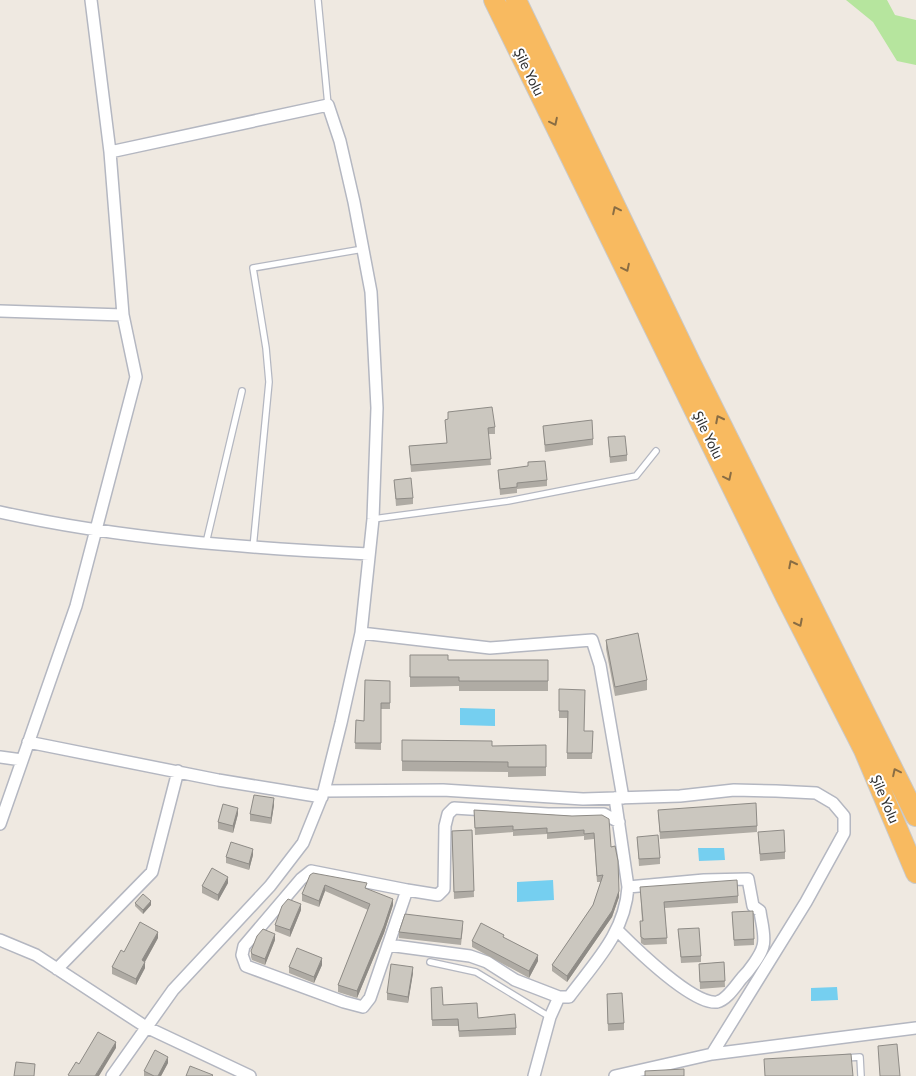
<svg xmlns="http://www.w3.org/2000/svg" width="916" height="1076" viewBox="0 0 916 1076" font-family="Lato,sans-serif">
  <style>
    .green { fill: #b6e59e }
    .water { fill: #75cff0 }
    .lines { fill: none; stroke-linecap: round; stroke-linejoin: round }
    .service-casing { stroke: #b4b7c1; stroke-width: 8 }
    .minor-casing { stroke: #b4b7c1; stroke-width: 14 }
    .trunk-casing { stroke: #c9c9c9; stroke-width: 22 }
    .service { stroke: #fff; stroke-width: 5.5 }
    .minor { stroke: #fff; stroke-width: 11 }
    .trunk { stroke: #f8ba60; stroke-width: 20 }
    .wall { fill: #afaba4 }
    .shaded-wall { fill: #8e8b86 }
    .building { fill: #cbc7bf; stroke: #8e8b86 }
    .oneway { stroke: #896d44 }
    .labels { text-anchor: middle; stroke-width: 4; stroke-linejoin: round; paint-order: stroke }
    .street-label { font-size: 14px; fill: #2e2e2e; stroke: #fff }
  </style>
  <rect width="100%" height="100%" fill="#efe9e1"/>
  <path class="green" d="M846,0h41l8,15 21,5v45l-19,-4 -24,-39z"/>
  <path class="water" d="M460,708l35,1v17l-35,-1z
    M698,848h26l1,12 -26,1z
    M553,880l1,20 -37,2v-20z
    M837,987l1,13 -27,1v-13z"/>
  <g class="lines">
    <defs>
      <path id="service" d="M318,0l10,105
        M373,519l135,-18 128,-25 20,-25
        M206,543l36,-152
        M253,548l16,-166 -3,-34 -13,-80 110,-19
        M430,962l46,10 74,45
        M845,1058l15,-1 1,19"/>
      <path id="minor" d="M110,152l218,-47 12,36 14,61 17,90 6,116 -4,111 -12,114 -20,90 -17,68 -21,52 -33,43 -97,104 -61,86
        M0,311l123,4
        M0,512c121,27 246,36 369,42
        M361,633l129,15 102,-8 8,25 23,133
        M28,742l190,38 104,17
        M0,757l22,3
        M324,791l119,-1 140,9 97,-3 54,-6 42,1 40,2 17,10 11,13v17l-38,69 -94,152 -97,22
        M0,824l76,-218 60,-229 -13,-62 -13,-163 -19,-152
        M407,890l-96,-19 -10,8 -57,67 -2,9 4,11 98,36 19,5 7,-9 37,-108 31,5 6,-6 1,-63 3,-12 6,-6 94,6h56l15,8
        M618,931c17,17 75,74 99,71 10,-2 19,-17 25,-24 7,-7 19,-23 21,-32 3,-10 -2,-25 -3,-35l-7,-5 -5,-27 -44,1 -76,7
        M0,940l36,15 110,72 104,49
        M388,945l82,11 17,6 28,18 44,17
        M57,969l95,-97 26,-101
        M712,1054l204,-26
        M534,1076l16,-59 9,-20h10c26,-35 56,-64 59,-110l-13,-89"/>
      <path id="trunk" d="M494,0l292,597 78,153 52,123
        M516,0l175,364 225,452"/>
    </defs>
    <use href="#service" class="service-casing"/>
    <use href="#minor" class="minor-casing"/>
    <use href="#trunk" class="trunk-casing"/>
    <use href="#service" class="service"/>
    <use href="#minor" class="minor"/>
    <use href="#trunk" class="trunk"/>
  </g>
  <path class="wall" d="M448,412l47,15v7h-7l3,31 -80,7 -2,-26 38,-3 -2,-23 3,-1z
    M543,426l50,13v6l-48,7z
    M608,437l19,18v6l-17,2z
    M498,470l49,10v6l-30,3v4l-17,2z
    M394,480l19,18v6l-17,2z
    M606,640l41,40v10l-32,6 -9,-47z
    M410,655l38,5h100v31h-89v-5l-49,1z
    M390,681v28h-9v41l-26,-1 1,-29 8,1z
    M559,689l25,42h9l-1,28h-25v-41h-8z
    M402,740l90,6 54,-1v31l-38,1v-5l-106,-1z
    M274,805l-3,19 -21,-3v-7z
    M474,810l98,6 39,31 8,50 -7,20 -45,65 -15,-11v-6l41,-60 8,-23h-4l-3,-43 -10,1v-4l-37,3v-5l-34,2v-4l-38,3z
    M658,810l99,16v6l-97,7z
    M238,814l-5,19 -15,-4v-7z
    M472,830l2,67 -20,2 -2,-68z
    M758,832l27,20v7l-25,2z
    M637,837l23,21v6l-21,2z
    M253,855l-4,15 -23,-7v-6z
    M310,875l57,14 26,16 -9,28 -27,65 -19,-6v-7l30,-75 -43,-19 -6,16 -17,-6v-7z
    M228,883l-10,18 -16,-8v-7z
    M640,887l98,9v7l-73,5 2,36 -23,1 -3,-2 -1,-16v-6h2z
    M135,903l16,2 -8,9 -8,-8z
    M301,910l-11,27 -15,-6v-6z
    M732,912l22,27v6l-20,1z
    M463,927l-2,18 -62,-7v-6z
    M678,929l23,27v6l-20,1z
    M158,938l-13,24v6l-9,17 -24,-11v-7l12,-15z
    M504,938l34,23 -9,17 -57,-31v-6z
    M275,940l-10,25 -13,-5 -1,-3v-6z
    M724,962l1,25 -25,2 -1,-25z
    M322,965l-8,18 -25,-10v-6z
    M413,973l-5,30 -21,-3v-7z
    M431,988l12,17 35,13 38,10v7l-57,2 -1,-11h-26z
    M607,1000l17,23v7l-16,1z
    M168,1063l-7,13h-17v-5z"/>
  <path class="shaded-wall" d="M274,798v7l-3,19v-6z
    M238,808v6l-5,19v-7z
    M253,849v6l-4,15v-6z
    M228,877v6l-10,18v-6z
    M325,885v6l-6,16v-6z
    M619,891v6l-7,20 -45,65v-6z
    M393,899v6l-9,28 -27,65v-7z
    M151,901v4l-8,9v-4z
    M301,904v6l-11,27v-7z
    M158,932v6l-16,29v-7z
    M275,934v6l-10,25v-6z
    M538,955v6l-9,17v-7z
    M322,958v7l-8,18v-6z
    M145,962v6l-9,17v-6z
    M413,967v6l-5,30v-6z
    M116,1042v6l-17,28h-4z
    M168,1057v6l-7,13h-3z"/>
  <path class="building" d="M492,407l3,20 -7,1 3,31 -80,6 -2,-19 38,-3 -2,-23 3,-1v-7z
    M592,420l1,19 -48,6 -2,-19z
    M625,436l2,19 -17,2 -2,-20z
    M545,461l2,19 -30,3v4l-17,2 -2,-19 30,-4v-4z
    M411,478l2,20 -17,1 -2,-19z
    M638,633l9,47 -32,7 -9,-47z
    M410,655h38v5h100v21h-89v-4h-49z
    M365,680l25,1v22h-9v40h-26l1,-23 8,1z
    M559,689l26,1 -1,41h9l-1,22h-25l1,-42h-9z
    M402,740l90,1v5l54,-1v22h-38v-5l-106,-1z
    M254,795l20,3 -3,20 -21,-4z
    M756,803l1,23 -97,6 -2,-22z
    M223,804l15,4 -5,18 -15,-4z
    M474,810l98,6 30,-1 7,4 2,28 4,-1 3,15 1,30 -7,20 -45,65 -15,-11 41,-60 10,-30 -6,1 -3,-43 -10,1v-4l-37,3v-5l-34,2v-4l-38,2z
    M472,830l2,61 -20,1 -2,-61z
    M784,830l1,22 -25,2 -2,-22z
    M658,835l2,23 -21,1 -2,-22z
    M231,842l22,7 -4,15 -23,-7z
    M212,868l16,9 -10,18 -16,-9z
    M313,873l54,10 -2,5 28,11 -9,27 -27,65 -19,-6 32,-81 -45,-19 -6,16 -17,-7 8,-19z
    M737,880l1,16 -74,6 3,36 -23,1 -3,-2 -1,-16h3l-3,-34z
    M143,894l8,7 -8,9 -8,-7z
    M288,899l13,5 -11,26 -15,-5 7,-19z
    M753,911l1,28 -20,1 -2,-28z
    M405,914l58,7 -2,18 -62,-7z
    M140,922l18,10 -16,28 3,2 -9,17 -24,-12 9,-17 3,2z
    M481,923l23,12 -1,2 35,18 -9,16 -57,-30z
    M699,928l2,28 -20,1 -3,-28z
    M263,929l12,5 -10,25 -13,-5 -1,-3 6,-15z
    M297,948l25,10 -8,19 -25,-10z
    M724,962l1,19 -25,1 -1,-18z
    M391,964l22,3 -5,30 -21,-4z
    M442,987l1,18 34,-2 1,15 37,-4 1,14 -57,3 -1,-12 -26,1 -1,-32z
    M622,993l2,30 -16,1 -1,-30z
    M98,1032l18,10 -21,34h-25l-2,-1 8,-13 3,2z
    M897,1044l3,32h-20l-2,-30z
    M155,1050l13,7 -10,19h-4l-10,-5z
    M851,1054l2,22h-88l-1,-17z
    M16,1062l19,2 -1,12h-20z
    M190,1066l23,9 -1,1h-26z
    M684,1069v7h-39v-5z"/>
  <defs><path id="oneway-chevron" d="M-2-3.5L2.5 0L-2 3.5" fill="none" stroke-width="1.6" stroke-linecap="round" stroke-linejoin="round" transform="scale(1.25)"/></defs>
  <g class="oneway">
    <use href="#oneway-chevron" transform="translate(554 122) rotate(64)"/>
    <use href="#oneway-chevron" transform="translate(616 210) rotate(-116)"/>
    <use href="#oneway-chevron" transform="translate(626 268) rotate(64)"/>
    <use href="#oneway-chevron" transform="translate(719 419) rotate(-117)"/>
    <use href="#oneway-chevron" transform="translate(728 477) rotate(64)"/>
    <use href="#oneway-chevron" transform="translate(792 564) rotate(-117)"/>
    <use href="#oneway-chevron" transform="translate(799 623) rotate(63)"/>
    <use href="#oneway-chevron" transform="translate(896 772) rotate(-116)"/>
  </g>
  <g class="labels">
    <g class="street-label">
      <text transform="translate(529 72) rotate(64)" y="5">Şile Yolu</text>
      <text transform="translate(708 435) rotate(64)" y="5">Şile Yolu</text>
      <text transform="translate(885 799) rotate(67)" y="5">Şile Yolu</text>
    </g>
  </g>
</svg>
